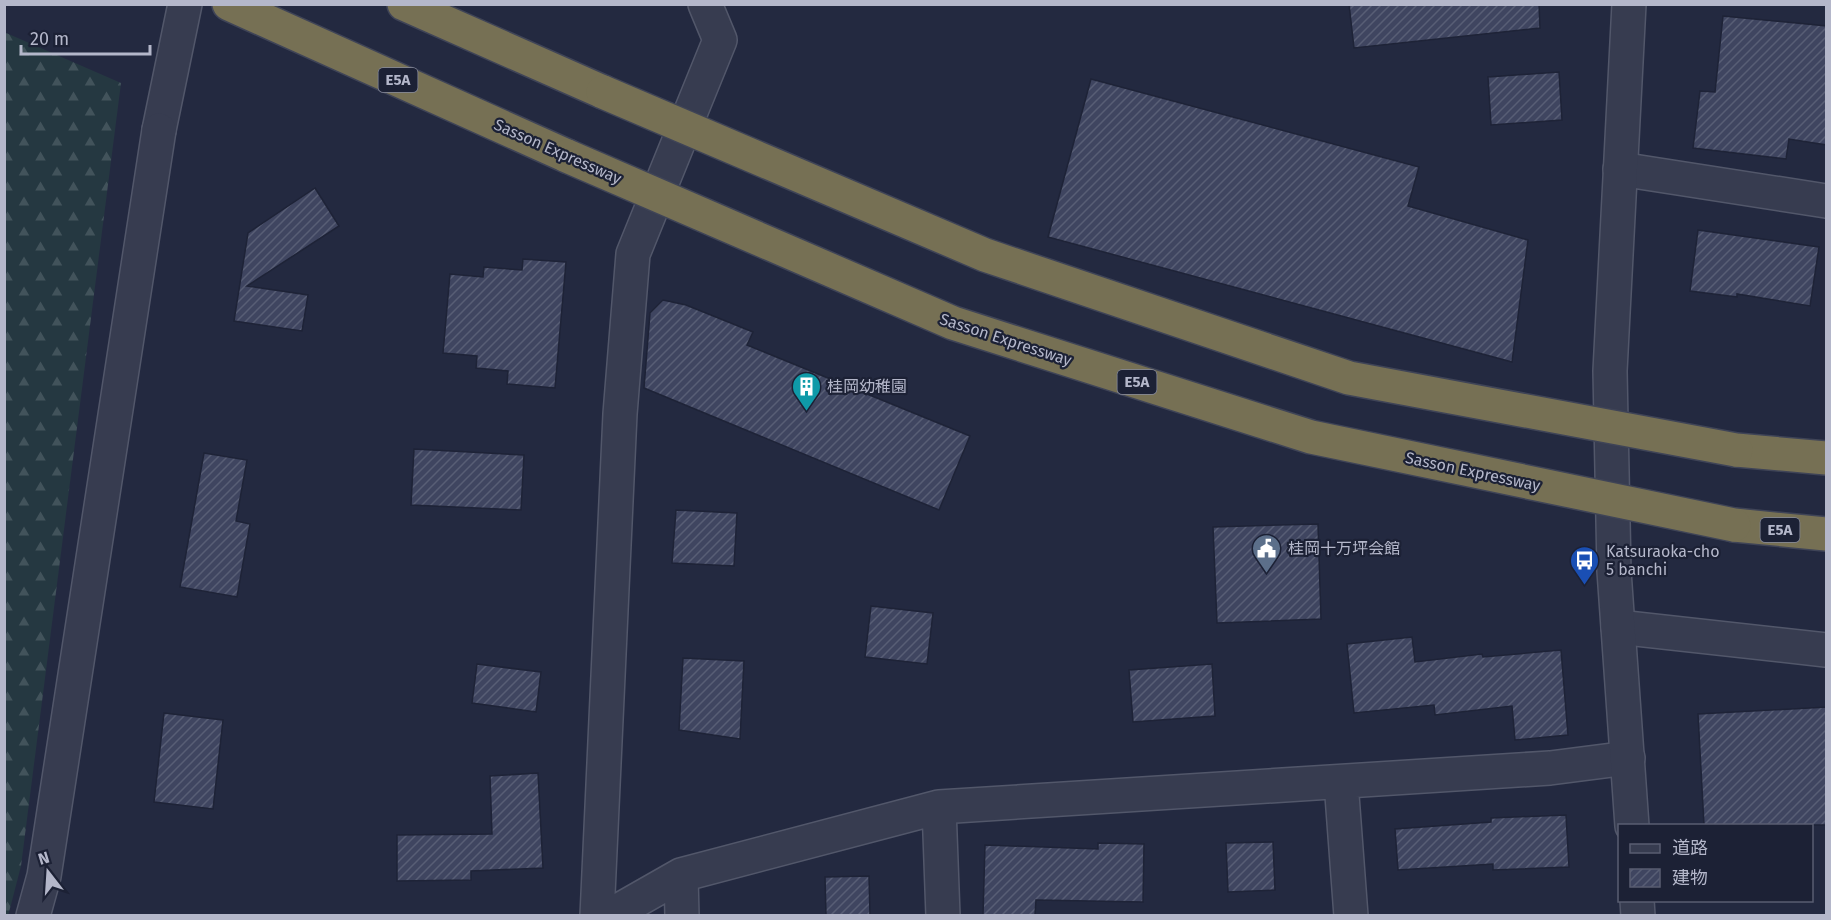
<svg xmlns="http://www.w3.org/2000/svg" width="1831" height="920" viewBox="0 0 1831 920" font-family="'Fira Sans','Noto Sans JP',sans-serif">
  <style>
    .forest { fill: url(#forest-firs) }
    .building { fill: url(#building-hatch); stroke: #1e2337; stroke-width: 1.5 }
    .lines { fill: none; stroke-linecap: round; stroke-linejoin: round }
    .minor-casing { stroke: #52576a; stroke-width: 36 }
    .tertiary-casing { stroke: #52576a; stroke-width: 36 }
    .motorway-casing { stroke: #3f4457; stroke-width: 36 }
    .minor { stroke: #373c50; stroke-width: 33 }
    .tertiary { stroke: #373c50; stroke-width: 33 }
    .motorway { stroke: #767054; stroke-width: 33 }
    .motorway-bridge-casing { stroke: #3f4457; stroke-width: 36; stroke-linecap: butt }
    .motorway-bridge { stroke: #767054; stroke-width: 33 }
    .labels { text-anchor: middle; stroke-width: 4.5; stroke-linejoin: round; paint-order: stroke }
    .shield { fill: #1c2135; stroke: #868a9d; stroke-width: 1.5 }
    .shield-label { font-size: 15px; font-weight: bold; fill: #b4b7ca }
    .street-label { font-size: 16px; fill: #b4b7ca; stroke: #1c2135 }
    .poi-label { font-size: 16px; fill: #b4b7ca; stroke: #1c2135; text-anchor: start }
  </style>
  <defs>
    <pattern id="forest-firs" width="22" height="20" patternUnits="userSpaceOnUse" patternTransform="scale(1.5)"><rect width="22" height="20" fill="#253841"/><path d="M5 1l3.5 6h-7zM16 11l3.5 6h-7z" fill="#42535b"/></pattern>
    <pattern id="building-hatch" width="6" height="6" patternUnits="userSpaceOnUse" patternTransform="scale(1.5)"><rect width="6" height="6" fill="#3f4560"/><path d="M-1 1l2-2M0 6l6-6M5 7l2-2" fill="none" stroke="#585e75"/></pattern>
  </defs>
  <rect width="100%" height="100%" fill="#232940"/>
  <path class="forest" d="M4,32l117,51 -100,783 -13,50 -4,-1z"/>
  <path class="building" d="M1349,4h190l1,24 -186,20z
    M1723,16l104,10v119l-38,-6 -3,20 -93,-11 7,-57 15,1z
    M1559,72l3,48 -71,5 -3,-48z
    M1091,79l328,88 -11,39 120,34 -16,122 -464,-125z
    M315,188l24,38 -92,60 61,9 -6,36 -68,-10 14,-88z
    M1698,230l121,17 -9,59 -73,-12v3l-47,-6z
    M523,259l43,3 -11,126 -48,-4 1,-13 -32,-3 1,-12 -34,-3 7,-79 33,3 1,-10 38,3z
    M663,300l23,5 67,27 -6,13 223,91 -31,74 -295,-122 6,-75z
    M414,449l110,6 -3,55 -110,-5z
    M204,453l43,7 -11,61 14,3 -13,73 -57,-10z
    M676,510l61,3 -3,53 -62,-3z
    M1318,524l3,95 -104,4 -4,-96z
    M871,606l62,7 -6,51 -62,-7z
    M1412,637l3,25 67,-8 1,3 78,-7 7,85 -53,5 -3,-34 -77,9 -1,-10 -80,8 -7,-69z
    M683,658l61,3 -4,78 -61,-9z
    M477,664l64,8 -5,40 -64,-9z
    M1212,664l3,52 -82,6 -4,-52z
    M1827,707v118h-123l-6,-111z
    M164,713l59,7 -10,89 -59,-7z
    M538,773l5,95 -72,3v9l-74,1v-46l95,-1 -2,-58z
    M1566,815l3,52 -76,3v-6l-95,6 -3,-41 96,-7v-4z
    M1273,842l2,48 -47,2 -2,-49z
    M1098,843l46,1 -1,58 -107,-2 -1,15h-52l2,-70 113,4z
    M869,876l1,39h-44l-1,-38z"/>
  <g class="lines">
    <defs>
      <path id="minor" d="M159,130l26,-126
        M1620,169l206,32
        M1618,627l208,23
        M1341,782l10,134
        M939,807l4,109
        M681,875l1,41
        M597,916l23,-502 13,-160 87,-214 -15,-36
        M609,916l72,-41 258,-68 611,-39 78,-10"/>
      <path id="tertiary" d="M1629,4l-19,367 4,200 18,255
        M1637,900l1,16
        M33,916l11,-40 115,-746"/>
      <path id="motorway" d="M229,4l338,152
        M404,4l199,88
        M1736,450l90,8
        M1734,525l92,9"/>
    </defs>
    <use href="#minor" class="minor-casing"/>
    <use href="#tertiary" class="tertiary-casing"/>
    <use href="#motorway" class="motorway-casing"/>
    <use href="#minor" class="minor"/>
    <use href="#tertiary" class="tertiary"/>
    <use href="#motorway" class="motorway"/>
    <defs>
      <path id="motorway-bridge" d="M603,92l382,163 364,123 387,72
        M567,156l386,167 358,114 423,88"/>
    </defs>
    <use href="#motorway-bridge" class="motorway-bridge-casing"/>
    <use href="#motorway-bridge" class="motorway-bridge"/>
  </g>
  <defs>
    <symbol id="building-pin" viewBox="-11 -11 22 30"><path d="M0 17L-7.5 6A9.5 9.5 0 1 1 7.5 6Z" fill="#0f9aa8" stroke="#1c2135"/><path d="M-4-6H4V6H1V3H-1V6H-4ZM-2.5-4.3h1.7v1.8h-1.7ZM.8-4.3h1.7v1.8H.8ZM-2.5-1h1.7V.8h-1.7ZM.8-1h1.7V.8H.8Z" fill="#fff"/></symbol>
    <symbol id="civic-pin" viewBox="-11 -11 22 30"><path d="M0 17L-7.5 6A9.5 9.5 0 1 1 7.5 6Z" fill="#5c6f8a" stroke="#1c2135"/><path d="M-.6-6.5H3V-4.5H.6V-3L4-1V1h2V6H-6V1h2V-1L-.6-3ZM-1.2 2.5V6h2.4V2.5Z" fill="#fff"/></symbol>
    <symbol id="bus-pin" viewBox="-11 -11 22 30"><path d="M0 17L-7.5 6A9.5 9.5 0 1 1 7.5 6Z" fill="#1a4fb4" stroke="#1c2135"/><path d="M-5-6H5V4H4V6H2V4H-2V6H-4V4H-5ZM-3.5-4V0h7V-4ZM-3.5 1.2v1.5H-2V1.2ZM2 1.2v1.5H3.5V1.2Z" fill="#fff"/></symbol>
  </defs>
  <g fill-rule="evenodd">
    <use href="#building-pin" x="790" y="370" width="33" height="45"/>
    <use href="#civic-pin" x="1250" y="532" width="33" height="45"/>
    <use href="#bus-pin" x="1568" y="544" width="33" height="45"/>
  </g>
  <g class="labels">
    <g class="shield">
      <rect x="378.5" y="68" width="39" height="24" rx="4.5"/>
      <rect x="1117.5" y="370" width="39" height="24" rx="4.5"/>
      <rect x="1760.5" y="518" width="39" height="24" rx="4.5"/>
    </g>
    <g class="shield-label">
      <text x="398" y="85">E5A</text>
      <text x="1137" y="387">E5A</text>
      <text x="1780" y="535">E5A</text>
    </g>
    <g class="street-label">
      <text transform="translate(558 151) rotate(24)" y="6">Sasson Expressway</text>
      <text transform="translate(1006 339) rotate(18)" y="6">Sasson Expressway</text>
      <text transform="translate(1473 471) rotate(12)" y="6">Sasson Expressway</text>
    </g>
    <g class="poi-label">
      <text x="827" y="392">桂岡幼稚園</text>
      <text x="1288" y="554">桂岡十万坪会館</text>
      <text x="1606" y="557">Katsuraoka-cho<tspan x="1606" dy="18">5 banchi</tspan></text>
    </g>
  </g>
  <rect width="1831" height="920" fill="none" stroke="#b4b7ca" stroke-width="12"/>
  <rect x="1618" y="824" width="195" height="78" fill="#1c2135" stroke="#595d71" stroke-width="1.5"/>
  <rect x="1630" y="844" width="30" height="9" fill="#373c50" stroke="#595d71" stroke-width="1.5"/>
  <text x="1672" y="854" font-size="18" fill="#b4b7ca">道路</text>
  <rect x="1630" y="869" width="30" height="18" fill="url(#building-hatch)" stroke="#595d71" stroke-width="1.5"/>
  <text x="1672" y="884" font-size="18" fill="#b4b7ca">建物</text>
  <g transform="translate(48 872) rotate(343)" stroke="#1c2135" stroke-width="4.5" paint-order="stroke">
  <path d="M0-4.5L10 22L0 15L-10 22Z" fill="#b4b7ca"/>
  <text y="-9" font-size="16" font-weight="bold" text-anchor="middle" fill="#b4b7ca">N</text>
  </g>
  <path d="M21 45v9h129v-9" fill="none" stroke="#b4b7ca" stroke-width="3"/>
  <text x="30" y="45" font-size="18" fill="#b4b7ca" stroke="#1c2135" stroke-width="4.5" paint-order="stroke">20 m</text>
</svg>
